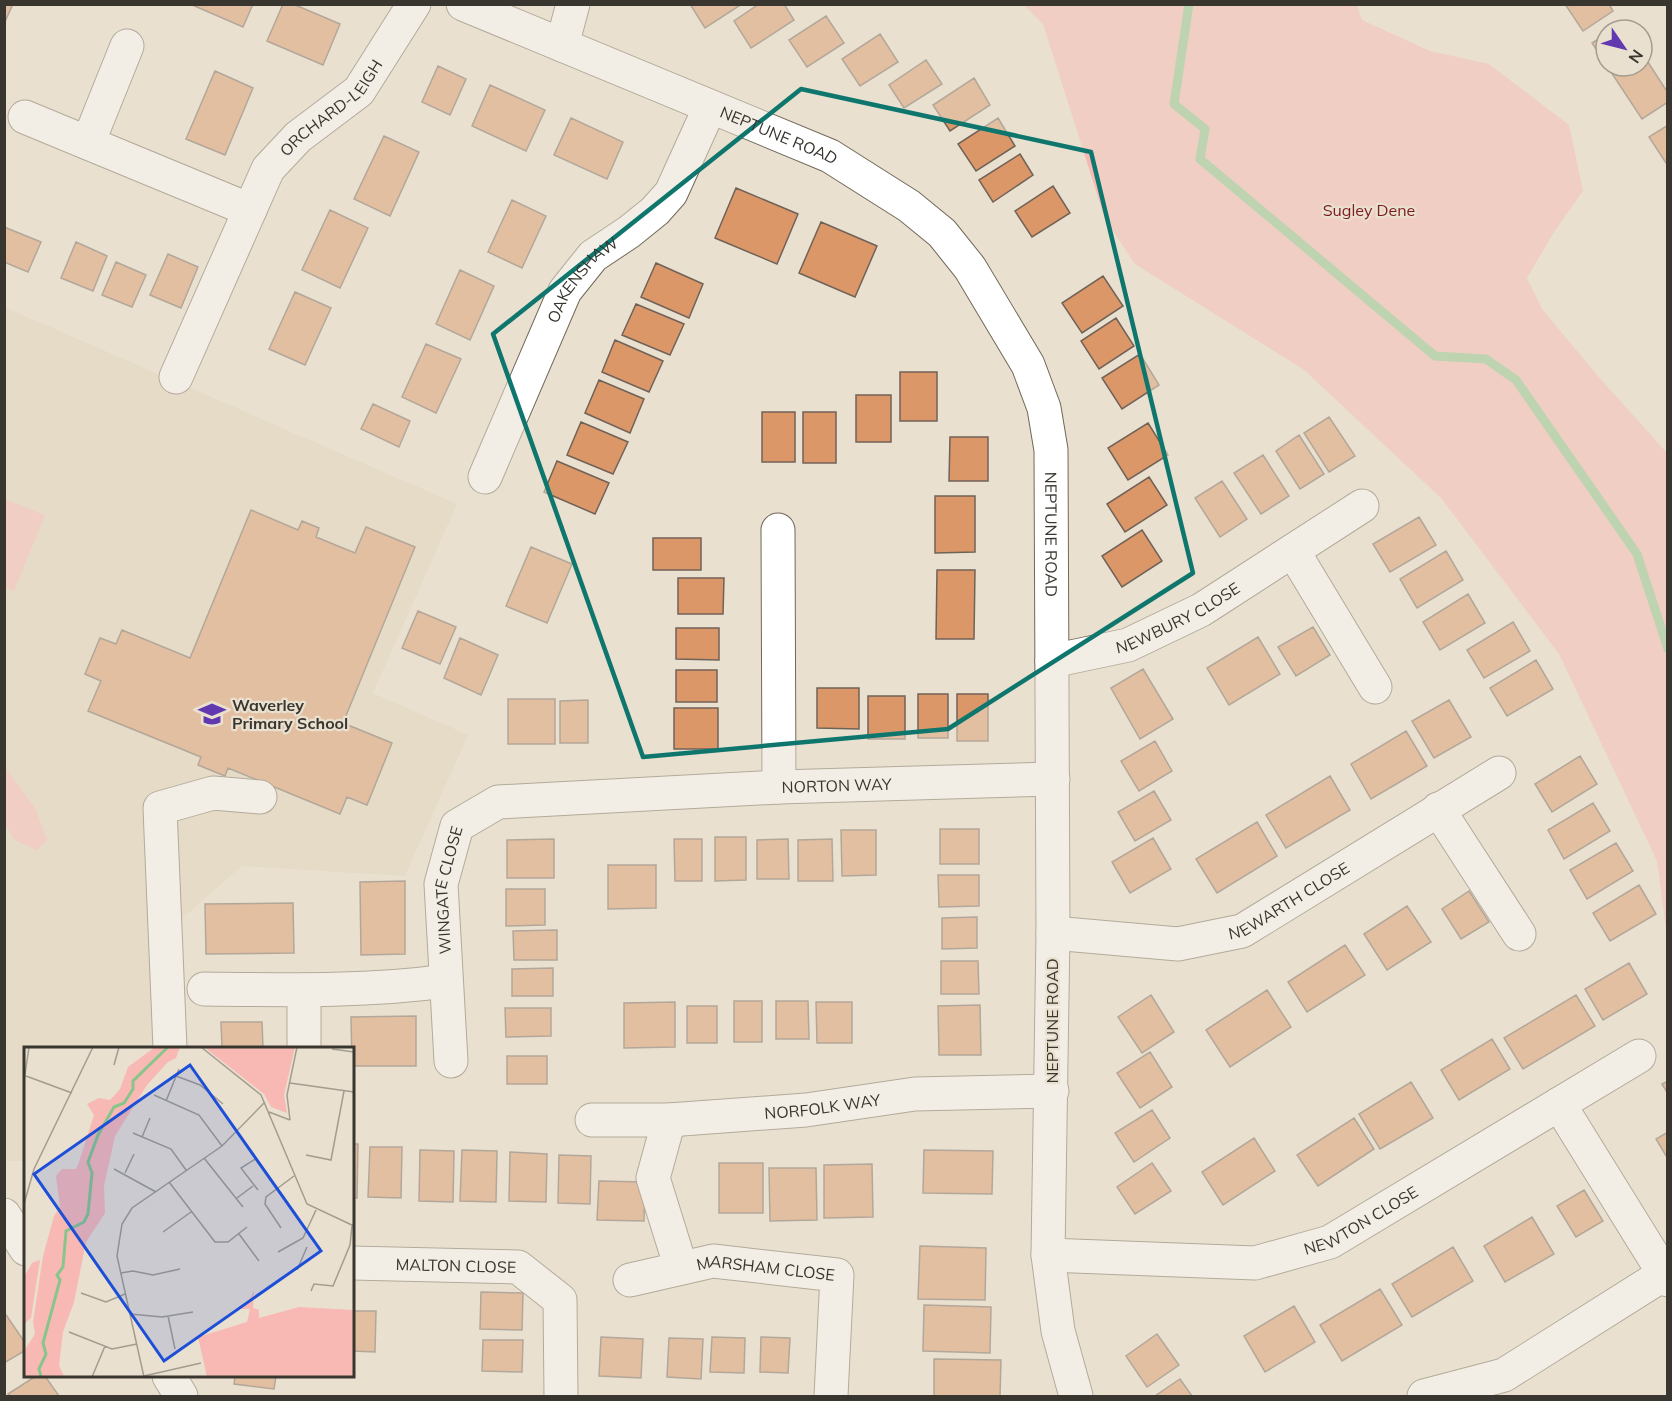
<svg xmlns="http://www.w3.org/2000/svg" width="1672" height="1401" viewBox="0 0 1672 1401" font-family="Mulish,sans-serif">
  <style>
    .built { fill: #e0d4bc }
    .green { fill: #f8b9b4 }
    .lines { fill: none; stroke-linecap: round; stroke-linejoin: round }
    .stream { stroke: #89c58b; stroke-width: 9 }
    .building { fill: #dc9769; stroke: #716258; stroke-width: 1.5 }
    .minor-casing { stroke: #70695a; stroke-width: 35 }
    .minor { stroke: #fff; stroke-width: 33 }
    .marked { fill: none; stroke: #0f766e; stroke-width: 4.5; stroke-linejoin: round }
    .labels { text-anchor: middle; stroke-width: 4.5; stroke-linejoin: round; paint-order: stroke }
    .street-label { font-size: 16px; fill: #39362f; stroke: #e9e0cf }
    .park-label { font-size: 16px; fill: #7d1a1e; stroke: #e9e0cf }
    .poi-label { font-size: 16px; font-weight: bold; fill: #39362f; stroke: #e9e0cf; text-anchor: start }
    .inset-river { fill: none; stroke: #89c58b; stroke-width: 3 }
    .inset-road { fill: none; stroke: #a39c8f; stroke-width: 1.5 }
    .view { fill: #1d4ed8; fill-opacity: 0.15; stroke: #1d4ed8; stroke-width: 3 }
    .inset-edge { fill: none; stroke: #39362f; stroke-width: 3 }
  </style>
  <rect width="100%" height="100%" fill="#e9e0cf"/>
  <path class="built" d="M4,307l453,197 -84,189 95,42 -63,141 -163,-10 -72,63 9,119h-153l-1,113h-21z"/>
  <path class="green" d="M1024,5h333l5,15 68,31 59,13 80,61 14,66 -29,41 -27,46 15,31 55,66 70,78v483l-10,-75 -98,-207 -118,-156 -138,-129 -168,-105 -30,-45 -62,-195z
    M5,499l40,16 -31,76 -9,-3z
    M5,767l30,41 12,32 -10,10 -21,-9 -11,-15z"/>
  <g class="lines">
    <path class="stream" d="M1189,4l-15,100 31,25 -5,30 235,197 51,3 30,21 121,174 31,95"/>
  </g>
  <path class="building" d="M4,4h9l-9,20z
    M190,4h63l-10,23z
    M283,4h10l47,20 -17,41 -56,-24z
    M690,4h52l-37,24z
    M759,4h25l10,16 -43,28 -17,-27z
    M1565,4h44l4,7 -30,20z
    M826,16l18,27 -37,24 -18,-27z
    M1623,23l4,7h-15z
    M880,34l18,28 -38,24 -18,-27z
    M1606,34v30l-14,-21z
    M1642,53l26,40v9l-26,17 -35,-53h35z
    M926,60l16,24 -38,24 -15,-23z
    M438,66l28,13 -16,36 -28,-13z
    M215,71l38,17 -28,67 -39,-16z
    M974,78l16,27 -40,26 -17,-26z
    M490,85l55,25 -19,41 -54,-25z
    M571,118l52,24 -16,37 -53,-24z
    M998,118l17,28 -39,25 -18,-27z
    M1668,125v41l-19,-29z
    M384,136l35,16 -29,64 -36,-17z
    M1020,154l13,21 -40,27 -14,-22z
    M1053,186l17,27 -38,24 -17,-26z
    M736,188l62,26 -21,50 -62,-26z
    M512,200l34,16 -24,52 -34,-16z
    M330,210l38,18 -28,60 -38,-18z
    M821,222l56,24 -22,51 -56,-24z
    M4,227l37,15 -13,30 -24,-10z
    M76,242l31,14 -14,35 -32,-13z
    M168,254l30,13 -17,41 -31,-13z
    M116,262l30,13 -14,32 -30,-12z
    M656,263l47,21 -14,34 -48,-21z
    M460,270l34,16 -24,54 -34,-16z
    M1103,276l20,30 -41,27 -20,-30z
    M295,292l36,16 -26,57 -36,-16z
    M636,304l48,20 -14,31 -48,-20z
    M1116,318l18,28 -35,23 -18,-28z
    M615,340l48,21 -14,31 -47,-20z
    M426,344l35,15 -25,54 -34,-16z
    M1140,354l19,31 -37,24 -20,-31z
    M900,372h37v49h-37z
    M599,380l45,19 -14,34 -45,-20z
    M856,395h35v47h-35z
    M373,404l37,17 -11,26 -38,-18z
    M762,412h33v50h-33z
    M803,412h33v51h-33z
    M1329,417l26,39 -26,16 -25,-39z
    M581,422l47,20 -15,32 -46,-19z
    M1148,423l20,32 -40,25 -20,-32z
    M1299,435l25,39 -24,15 -24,-38z
    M950,437h38v44h-39z
    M1263,455l26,41 -28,18 -27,-41z
    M557,461l52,22 -14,31 -51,-22z
    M1149,477l18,28 -42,27 -18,-28z
    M1222,481l25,38 -27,18 -25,-39z
    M935,496h40v56l-40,1z
    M251,510l47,20 4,-9 17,7 -3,9 39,16 11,-26 49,20 -72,176 49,20 -25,62 -20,-8 -7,17 -112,-46 -3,8 -27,-11 3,-8 -113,-46 13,-30 -16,-7 15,-36 16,6 6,-14 68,28z
    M1419,517l17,28 -46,27 -17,-28z
    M1142,530l20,31 -40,26 -20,-31z
    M653,538h48v32h-48z
    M531,547l41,17 -25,59 -41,-17z
    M1446,551l17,29 -46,28 -17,-29z
    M937,570h38l-1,69h-38z
    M678,578h46l-1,36h-45z
    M1468,594l17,29 -45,27 -17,-28z
    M418,611l38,16 -16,37 -38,-16z
    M1513,622l17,29 -46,27 -17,-28z
    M1313,627l17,28 -34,21 -18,-29z
    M676,628h43v32l-43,-1z
    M1258,637l22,37 -51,31 -22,-37z
    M460,638l38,17 -17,40 -37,-17z
    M1536,660l17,29 -46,27 -17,-28z
    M1143,669l30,50 -33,20 -29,-51z
    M676,670h41v32h-41z
    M817,688h42v41l-42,-1z
    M918,694h30v44h-30z
    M957,694h31v47h-31z
    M868,696h37v43h-37z
    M508,699h47v45h-47z
    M588,700v43h-28v-42z
    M1449,700l22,37 -37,21 -22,-37z
    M674,708h44v41h-44z
    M1406,731l21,35 -56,33 -20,-35z
    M1155,741l17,30 -33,20 -18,-30z
    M1580,756l17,28 -45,28 -17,-28z
    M1330,776l20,34 -64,38 -20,-33z
    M1154,791l17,29 -36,21 -17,-29z
    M1593,803l17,28 -46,28 -16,-29z
    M1257,822l20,34 -60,37 -21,-34z
    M940,829h39v35h-39z
    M841,830h35v45l-34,1z
    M715,837h31v43l-31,1z
    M1153,838l18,31 -41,24 -18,-31z
    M554,839v39h-47v-38z
    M674,839h28v42h-27z
    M788,839l1,40h-32v-39z
    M832,839l1,42h-35v-41z
    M1616,843l17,28 -46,28 -17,-29z
    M608,865h48v43l-48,1z
    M938,875h41v31l-40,1z
    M405,881v73l-44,1 -1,-73z
    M1639,885l17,29 -46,27 -17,-28z
    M506,889h39v36l-39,1z
    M1469,891l20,31 -28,17 -19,-30z
    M293,903l1,50 -88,1 -1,-50z
    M1407,906l24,36 -44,28 -23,-36z
    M977,917v31l-35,1v-31z
    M557,930v30h-43l-1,-29z
    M1345,945l20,30 -58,37 -19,-30z
    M941,961h37l1,33h-38z
    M1629,963l18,31 -44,26 -18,-31z
    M553,968v28h-41v-27z
    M1267,990l24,37 -61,40 -24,-37z
    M1151,995l23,37 -32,21 -24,-36z
    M1576,995l19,31 -72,43 -19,-31z
    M734,1001h28v41h-28z
    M776,1001h32l1,38h-33z
    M675,1002v45l-51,1v-45z
    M816,1002h36v41h-35z
    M980,1005l1,50h-42l-1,-49z
    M687,1006h30v37h-30z
    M505,1008h46v28l-45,1z
    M416,1016v50h-64l-1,-49z
    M221,1022h41l1,26h-41z
    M1492,1039l18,30 -51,31 -18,-30z
    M1150,1052l22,35 -32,21 -23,-35z
    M507,1056h40v28h-40z
    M1668,1081v13l-6,-10z
    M1411,1082l22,36 -53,31 -21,-35z
    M1152,1110l18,28 -36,24 -19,-29z
    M1354,1118l20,31 -56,37 -21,-31z
    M1668,1132v27l-12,-20z
    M1254,1138l21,33 -52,34 -21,-33z
    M352,1144h6l-1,54h-5z
    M370,1147h32l-1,51 -33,-1z
    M420,1150l34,1 -1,51 -34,-1z
    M462,1150l35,1 -1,51 -36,-1z
    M924,1150l69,1 -1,43 -69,-1z
    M510,1152l37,2 -1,48 -37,-1z
    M559,1155l32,1 -1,48 -32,-1z
    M719,1163h44v50h-44z
    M1152,1163l19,28 -36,23 -18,-27z
    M872,1164l1,53 -49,1v-53z
    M769,1168h47l1,52 -47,1z
    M599,1181l46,1 -1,39 -47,-1z
    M1584,1190l19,31 -27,16 -19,-31z
    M1532,1217l22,37 -49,28 -21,-36z
    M920,1246l66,2 -1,52 -67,-1z
    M1453,1247l20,34 -61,36 -20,-33z
    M1380,1289l22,36 -60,36 -22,-36z
    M481,1292l42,1 -1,37 -42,-1z
    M924,1305l67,2 -1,46 -67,-2z
    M1294,1306l21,36 -50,30 -21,-36z
    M352,1311h24l-1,41 -23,-1z
    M4,1312l22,32v6l-22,13z
    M1157,1334l22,31 -32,22 -21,-31z
    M601,1337l42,2 -2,39 -42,-2z
    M712,1337l33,1 -1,35 -34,-1z
    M761,1337l29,1 -2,35 -28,-1z
    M669,1338l34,1 -2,40 -34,-2z
    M483,1340h40l-1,32 -40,-1z
    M934,1359l67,1 -1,36h-66z
    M36,1376h9l14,20h-49l-2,-2z
    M235,1376h41l-2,13 -40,-5z
    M1180,1379l12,17h-37z"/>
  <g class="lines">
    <defs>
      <g id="minor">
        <path id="s1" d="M463,4l367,152 79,50 33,27 28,35 58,97 16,43 7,42 2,483 -5,322 10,76 18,65"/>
        <path d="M562,45l11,-41"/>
        <path d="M25,117l225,93"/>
        <path d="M88,143l39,-97"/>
        <path id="s2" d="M176,377l92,-208 30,-32 61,-46 55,-87"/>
        <path id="s3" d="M485,477l80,-186 28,-35 36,-24 26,-21 16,-18 39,-86"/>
        <path d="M778,530l1,257"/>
        <path d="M1293,551l82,136"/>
        <path id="s4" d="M1052,661l76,-16 73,-35 161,-104"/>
        <path d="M1438,809l81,125"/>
        <path id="s5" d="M1053,933l125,11 64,-13 257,-158"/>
        <path d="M204,989c81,1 162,3 242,-8"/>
        <path d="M170,1048l-10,-240 53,-15 47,4"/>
        <path d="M304,1048v-58"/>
        <path id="s6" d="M451,1061l-10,-177 16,-58 41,-24 281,-15 274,-8"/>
        <path d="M1559,1104l109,176"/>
        <path id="s7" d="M592,1120h77l137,-10 109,-16 137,-3"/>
        <path d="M669,1120l-16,58 28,90"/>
        <path d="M4,1215l22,34"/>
        <path id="s8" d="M1048,1255l207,8 75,-21 309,-186"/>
        <path id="s9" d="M352,1263l166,4 42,33 1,96"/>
        <path id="s10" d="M630,1280l83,-19 124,14 -6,121"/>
        <path d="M169,1376l12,20"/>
        <path d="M1424,1396l80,-21 160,-101"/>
      </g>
    </defs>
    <use href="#minor" class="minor-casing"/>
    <use href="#minor" class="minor"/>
  </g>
  <path d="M0 0H1672V1401H0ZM801,89l290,63 102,421 -245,156 -305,28 -150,-423z" fill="#e9e0cf" fill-opacity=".55" fill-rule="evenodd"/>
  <path class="marked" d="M801,89l290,63 102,421 -245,156 -305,28 -150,-423z"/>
  <defs>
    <symbol id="school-bare" viewBox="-9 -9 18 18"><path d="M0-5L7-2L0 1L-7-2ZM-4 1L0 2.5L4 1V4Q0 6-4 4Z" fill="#6138b0" stroke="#e9e0cf" stroke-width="2.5" paint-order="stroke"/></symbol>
  </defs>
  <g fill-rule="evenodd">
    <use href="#school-bare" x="193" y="695" width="38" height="38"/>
  </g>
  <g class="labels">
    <g class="street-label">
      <text dy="6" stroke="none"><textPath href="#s2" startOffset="316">ORCHARD-LEIGH</textPath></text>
      <text dy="6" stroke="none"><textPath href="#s1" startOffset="342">NEPTUNE ROAD</textPath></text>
      <text dy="6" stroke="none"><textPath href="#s3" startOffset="222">OAKENSHAW</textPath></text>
      <text dy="6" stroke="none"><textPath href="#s1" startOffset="864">NEPTUNE ROAD</textPath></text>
      <text dy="6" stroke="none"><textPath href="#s4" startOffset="134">NEWBURY CLOSE</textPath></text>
      <text dy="6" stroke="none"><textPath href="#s6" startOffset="624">NORTON WAY</textPath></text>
      <text dy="6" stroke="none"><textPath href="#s6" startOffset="172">WINGATE CLOSE</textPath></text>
      <text dy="6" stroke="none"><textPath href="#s5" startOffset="246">NEWARTH CLOSE</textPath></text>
      <text transform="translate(1052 1021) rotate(-90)" y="6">NEPTUNE ROAD</text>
      <text dy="6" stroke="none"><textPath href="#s7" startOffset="231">NORFOLK WAY</textPath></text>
      <text dy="6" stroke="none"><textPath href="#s8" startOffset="322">NEWTON CLOSE</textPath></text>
      <text dy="6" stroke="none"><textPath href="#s9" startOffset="104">MALTON CLOSE</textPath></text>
      <text dy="6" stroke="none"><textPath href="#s10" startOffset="138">MARSHAM CLOSE</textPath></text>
    </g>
    <g class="park-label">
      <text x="1369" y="216">Sugley Dene</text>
    </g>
    <g class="poi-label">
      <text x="232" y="711">Waverley<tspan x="232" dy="18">Primary School</tspan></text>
    </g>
  </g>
  <g transform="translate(24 1047)">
    <rect width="330" height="330" fill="#e9e0cf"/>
    <path d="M131,0h25l-4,11 -8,4 -21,23 -32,51 -11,50 1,27 -19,29 -12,60 -11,30 -4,33 5,12h-40v-26l11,-17 -2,-12 10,-66 11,-40 6,-9 -4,-31 6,-7h14l2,-4 16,-50 -7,-11 12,-6 11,2 10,-11 8,-22zM180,0h91l-11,48 3,18 -16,-6 -7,-13zM16,213l-9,58 -7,6v-47l8,-14zM230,243l-1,18 6,2v8l40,-11 55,3v67h-147l-9,-40 49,-15 3,-13h-11l10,-7z" fill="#f8b9b4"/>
    <path class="inset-river" d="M17,330l-2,-8 7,-15 -3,-11 17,-63 -3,-5 6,-8 3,-36 18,-9 4,-8 4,-41 -4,-11 10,-27 16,-28 10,-4 9,-14v-8l35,-34"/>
    <path class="inset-road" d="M177,0l60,48 46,109 47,22M308,2l22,3M90,18l5,-18M2,29l46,17M152,29l24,9 23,19M0,34l5,-34M266,36l64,9M130,48l45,20 23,31M142,54l13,-32M245,65l21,8M266,73l-3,-25 10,-48M109,86l38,16 15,21M118,90l8,-19M282,108l25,5 13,-69M180,111l39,49M233,111l-16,10 17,22M90,122l42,23M101,126l9,-19M145,135l46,60h13l19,-15M213,151l16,-12M0,157l10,-35 59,-122M257,181l-16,-24 1,-7 28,-21M139,185l28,-20M215,187l20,27M254,205l25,-14 13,-28M273,223l10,-23M97,226l12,-2 20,4 27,-6M287,244l3,-7 19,2 17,-41 2,-19M57,246l25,9 19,-8M106,267l32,3 31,-5M144,269l7,33M45,285l43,17 25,-5M120,329l57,-13M68,330l13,-31M120,330l-27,-121 5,-32 10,-16 90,-62 43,-44"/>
    <path class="view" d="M166,18l131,186 -157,110 -130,-187z"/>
    <rect width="330" height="330" class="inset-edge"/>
  </g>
  <rect width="1672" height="1401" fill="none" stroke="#39362f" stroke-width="12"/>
  <g transform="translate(1624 48) rotate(125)"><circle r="28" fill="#e9e0cf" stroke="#a39c8f" stroke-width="1.5"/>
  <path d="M0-4.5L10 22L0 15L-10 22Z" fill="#6138b0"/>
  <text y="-9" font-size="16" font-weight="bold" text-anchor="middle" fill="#39362f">N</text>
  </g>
</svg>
